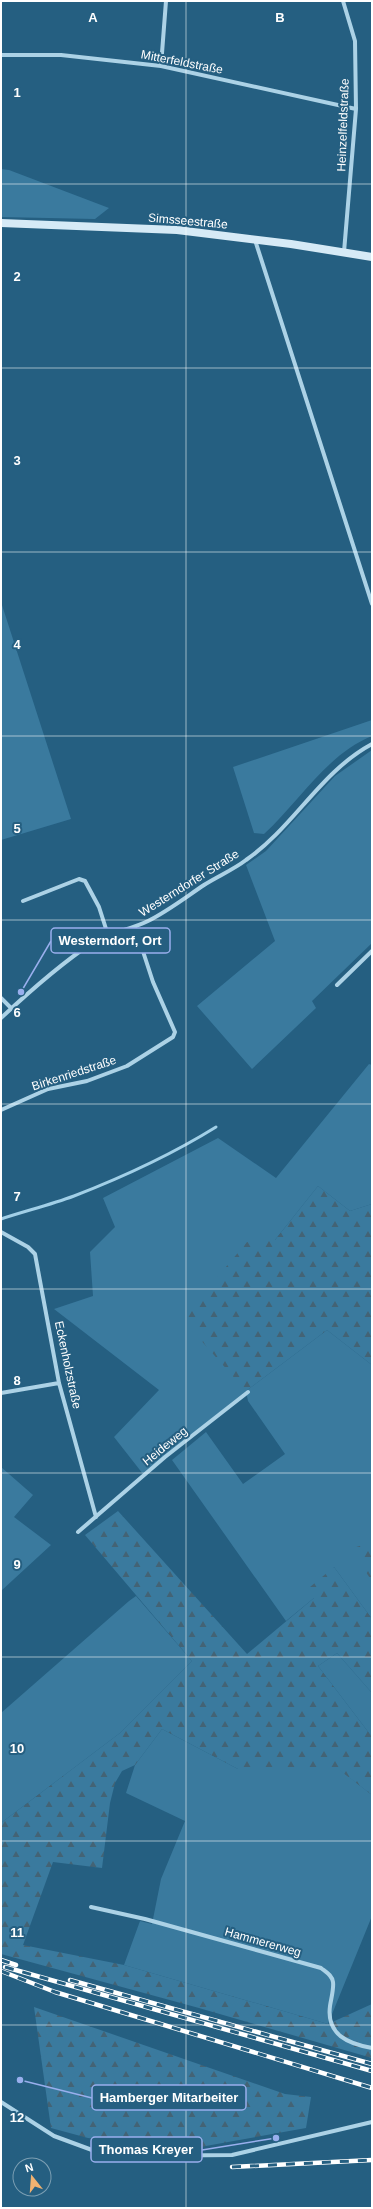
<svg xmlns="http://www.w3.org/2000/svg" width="373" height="2209" viewBox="0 0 373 2209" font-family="Helvetica,sans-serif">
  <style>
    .grass { fill: #3a7a9e }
    .forest { fill: url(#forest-firs) }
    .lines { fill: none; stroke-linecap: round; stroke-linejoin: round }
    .stream { stroke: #a1cfe7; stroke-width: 3 }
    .street { stroke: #acd2e6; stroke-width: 4 }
    .secondary { stroke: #d6eaf6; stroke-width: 8 }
    .rail-casing { stroke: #fff; stroke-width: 4.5 }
    .rail { stroke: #255f81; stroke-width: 3; stroke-dasharray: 9; stroke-linecap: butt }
    .grid { fill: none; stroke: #fff; stroke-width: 1; stroke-opacity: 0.55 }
    .labels { text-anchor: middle; stroke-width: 4; stroke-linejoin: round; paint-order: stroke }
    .street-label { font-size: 12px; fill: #fff; stroke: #255f81 }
    .grid-label { font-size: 13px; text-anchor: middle; font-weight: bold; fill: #fff; stroke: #255f81; stroke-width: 4; stroke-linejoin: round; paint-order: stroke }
    .leader { fill: none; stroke: #99afed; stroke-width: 1.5 }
    .callout-dot { fill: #99afed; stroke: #255f81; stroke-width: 1.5 }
    .callout { fill: #255f81; stroke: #99afed; stroke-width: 1.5 }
    .callout-label { font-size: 13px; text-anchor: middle; font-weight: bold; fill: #fff }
  </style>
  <defs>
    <pattern id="forest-firs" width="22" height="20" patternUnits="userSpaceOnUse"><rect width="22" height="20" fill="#3a7a9e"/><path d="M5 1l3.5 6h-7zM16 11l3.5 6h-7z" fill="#436375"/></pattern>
  </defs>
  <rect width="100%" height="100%" fill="#255f81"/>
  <path class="grass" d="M1,169l8,1 100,38 -14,11 -94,-2z
    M1,602l70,217 -70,21z
    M372,720v16c-45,18 -73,66 -108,98l-10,-1 -21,-66z
    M372,750v193l-60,58 4,7 -64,61 -55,-63 78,-65 -29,-76 20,-14 69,-75z
    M369,1064l3,1v139l-22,7 -32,-25 -43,54 -29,151 81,-61 45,35v254l-38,-52 -20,31 -28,23 -114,-161 34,-28 37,52 42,-30 -37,-53 -2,-10 -103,83 -29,-37 45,-47 -105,-81 39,-13 -3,-44 25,-25 -12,-29 115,-60 58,40z
    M1,1467l32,28 -19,22 37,28 -50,46z
    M136,1596l56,65 -72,72 -119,90v-110l128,-112z
    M337,1653l35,40v44l-54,-71z
    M162,1729l76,40h101l33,26v121l-44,108 -204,-59 16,-44 12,3 9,-45 24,-58 -59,-28 9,-28z"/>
  <path class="forest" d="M318,1186l32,25 22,-7v161l-45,-35 -81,61 -64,-72 65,-77 28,-2z
    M118,1511l129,143 67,-56 -4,-11 24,-20 38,52v74l-35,-40 -19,13 54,71v58l-34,-26h-100l-76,-40 -27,36 -13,6 -7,12 -5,20 -8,65 -49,-6 -30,83 101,20 204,59 44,-20v54l-173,-50 -198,-54v-131l119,-90 72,-72 -107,-126z
    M372,1542v39l-22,-32z
    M34,2007l251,87 26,3 -5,31 -117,21 -101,-11 -37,-10z"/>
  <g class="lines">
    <path class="stream" d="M1,1219c24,-8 49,-14 73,-23 49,-19 97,-41 142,-69"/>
    <path class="street" d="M343,1l12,40 1,68 -12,143
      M1,55h60l100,11 195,43
      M161,66l5,-65
      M255,240l117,364
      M23,901l56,-22 6,2 14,26 9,28
      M337,985l35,-34
      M1,998l10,10
      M1,1018c29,-27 58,-53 91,-75 18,-11 38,-13 56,-22 20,-10 38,-24 56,-36 14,-9 29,-15 42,-25 48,-33 74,-88 126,-116
      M1,1110l47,-21 39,-8 40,-15 46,-29 2,-5 -22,-50 -18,-55
      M1,1232l27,15 7,7 24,129 37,134
      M1,1393l58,-10
      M78,1532l87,-75 83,-65
      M91,1907l54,12 176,49c5,4 11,7 12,14 1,7 -2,17 -3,24 -4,29 19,38 42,42
      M1,2102l53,34 38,14 35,6 105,-1 140,-33"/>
    <path class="secondary" d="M1,223l176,7 114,14 81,13"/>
    <defs>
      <path id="rail" d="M1,1960l15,5
        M5,1967l367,104
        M1,1971l54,21 317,96
        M70,1980l302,84
        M232,2167l140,-7"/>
    </defs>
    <use href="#rail" class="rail-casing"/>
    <use href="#rail" class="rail"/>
  </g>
  <path class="grid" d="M186,1v2207M1,184h371M1,368h371M1,552h371M1,736h371M1,920h371M1,1104h371M1,1289h371M1,1473h371M1,1657h371M1,1841h371M1,2025h371"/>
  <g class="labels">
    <g class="street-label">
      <text transform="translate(182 62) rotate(11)" y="4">Mitterfeldstraße</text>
      <text transform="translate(343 125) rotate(-88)" y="4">Heinzelfeldstraße</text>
      <text transform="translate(188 221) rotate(5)" y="4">Simsseestraße</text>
      <text transform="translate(189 883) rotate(-32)" y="4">Westerndorfer Straße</text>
      <text transform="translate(74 1073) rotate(-18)" y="4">Birkenriedstraße</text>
      <text transform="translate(68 1365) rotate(78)" y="4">Eckenholzstraße</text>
      <text transform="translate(165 1446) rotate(-39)" y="4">Heideweg</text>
      <text transform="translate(263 1942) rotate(16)" y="4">Hammererweg</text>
    </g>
  </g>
  <g class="grid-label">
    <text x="93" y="22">A</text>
    <text x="280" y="22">B</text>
    <text x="17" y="97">1</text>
    <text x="17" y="281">2</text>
    <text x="17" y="465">3</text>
    <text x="17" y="649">4</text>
    <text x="17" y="833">5</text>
    <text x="17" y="1017">6</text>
    <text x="17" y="1201">7</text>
    <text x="17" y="1385">8</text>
    <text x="17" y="1569">9</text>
    <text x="17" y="1753">10</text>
    <text x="17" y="1937">11</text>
    <text x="17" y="2122">12</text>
  </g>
  <path class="leader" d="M21 992L51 941M20 2080L92 2098M276 2138L202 2150"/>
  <g class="callout-dot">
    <circle cx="21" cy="992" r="4"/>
    <circle cx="20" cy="2080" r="4"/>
    <circle cx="276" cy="2138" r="4"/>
  </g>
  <g class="callout">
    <rect x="51" y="928" width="119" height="25" rx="4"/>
    <rect x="92" y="2085" width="154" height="25" rx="4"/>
    <rect x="91" y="2137" width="111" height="25" rx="4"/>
  </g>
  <g class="callout-label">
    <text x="110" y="945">Westerndorf, Ort</text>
    <text x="169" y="2102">Hamberger Mitarbeiter</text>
    <text x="146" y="2154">Thomas Kreyer</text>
  </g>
  <rect width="373" height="2209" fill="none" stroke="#ffffff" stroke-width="4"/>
  <g transform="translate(32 2177) rotate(343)"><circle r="19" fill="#255f81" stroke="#7c9fb3"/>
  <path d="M0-3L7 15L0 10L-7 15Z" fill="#f0b271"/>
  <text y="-6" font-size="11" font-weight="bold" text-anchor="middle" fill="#ffffff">N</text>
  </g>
</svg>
